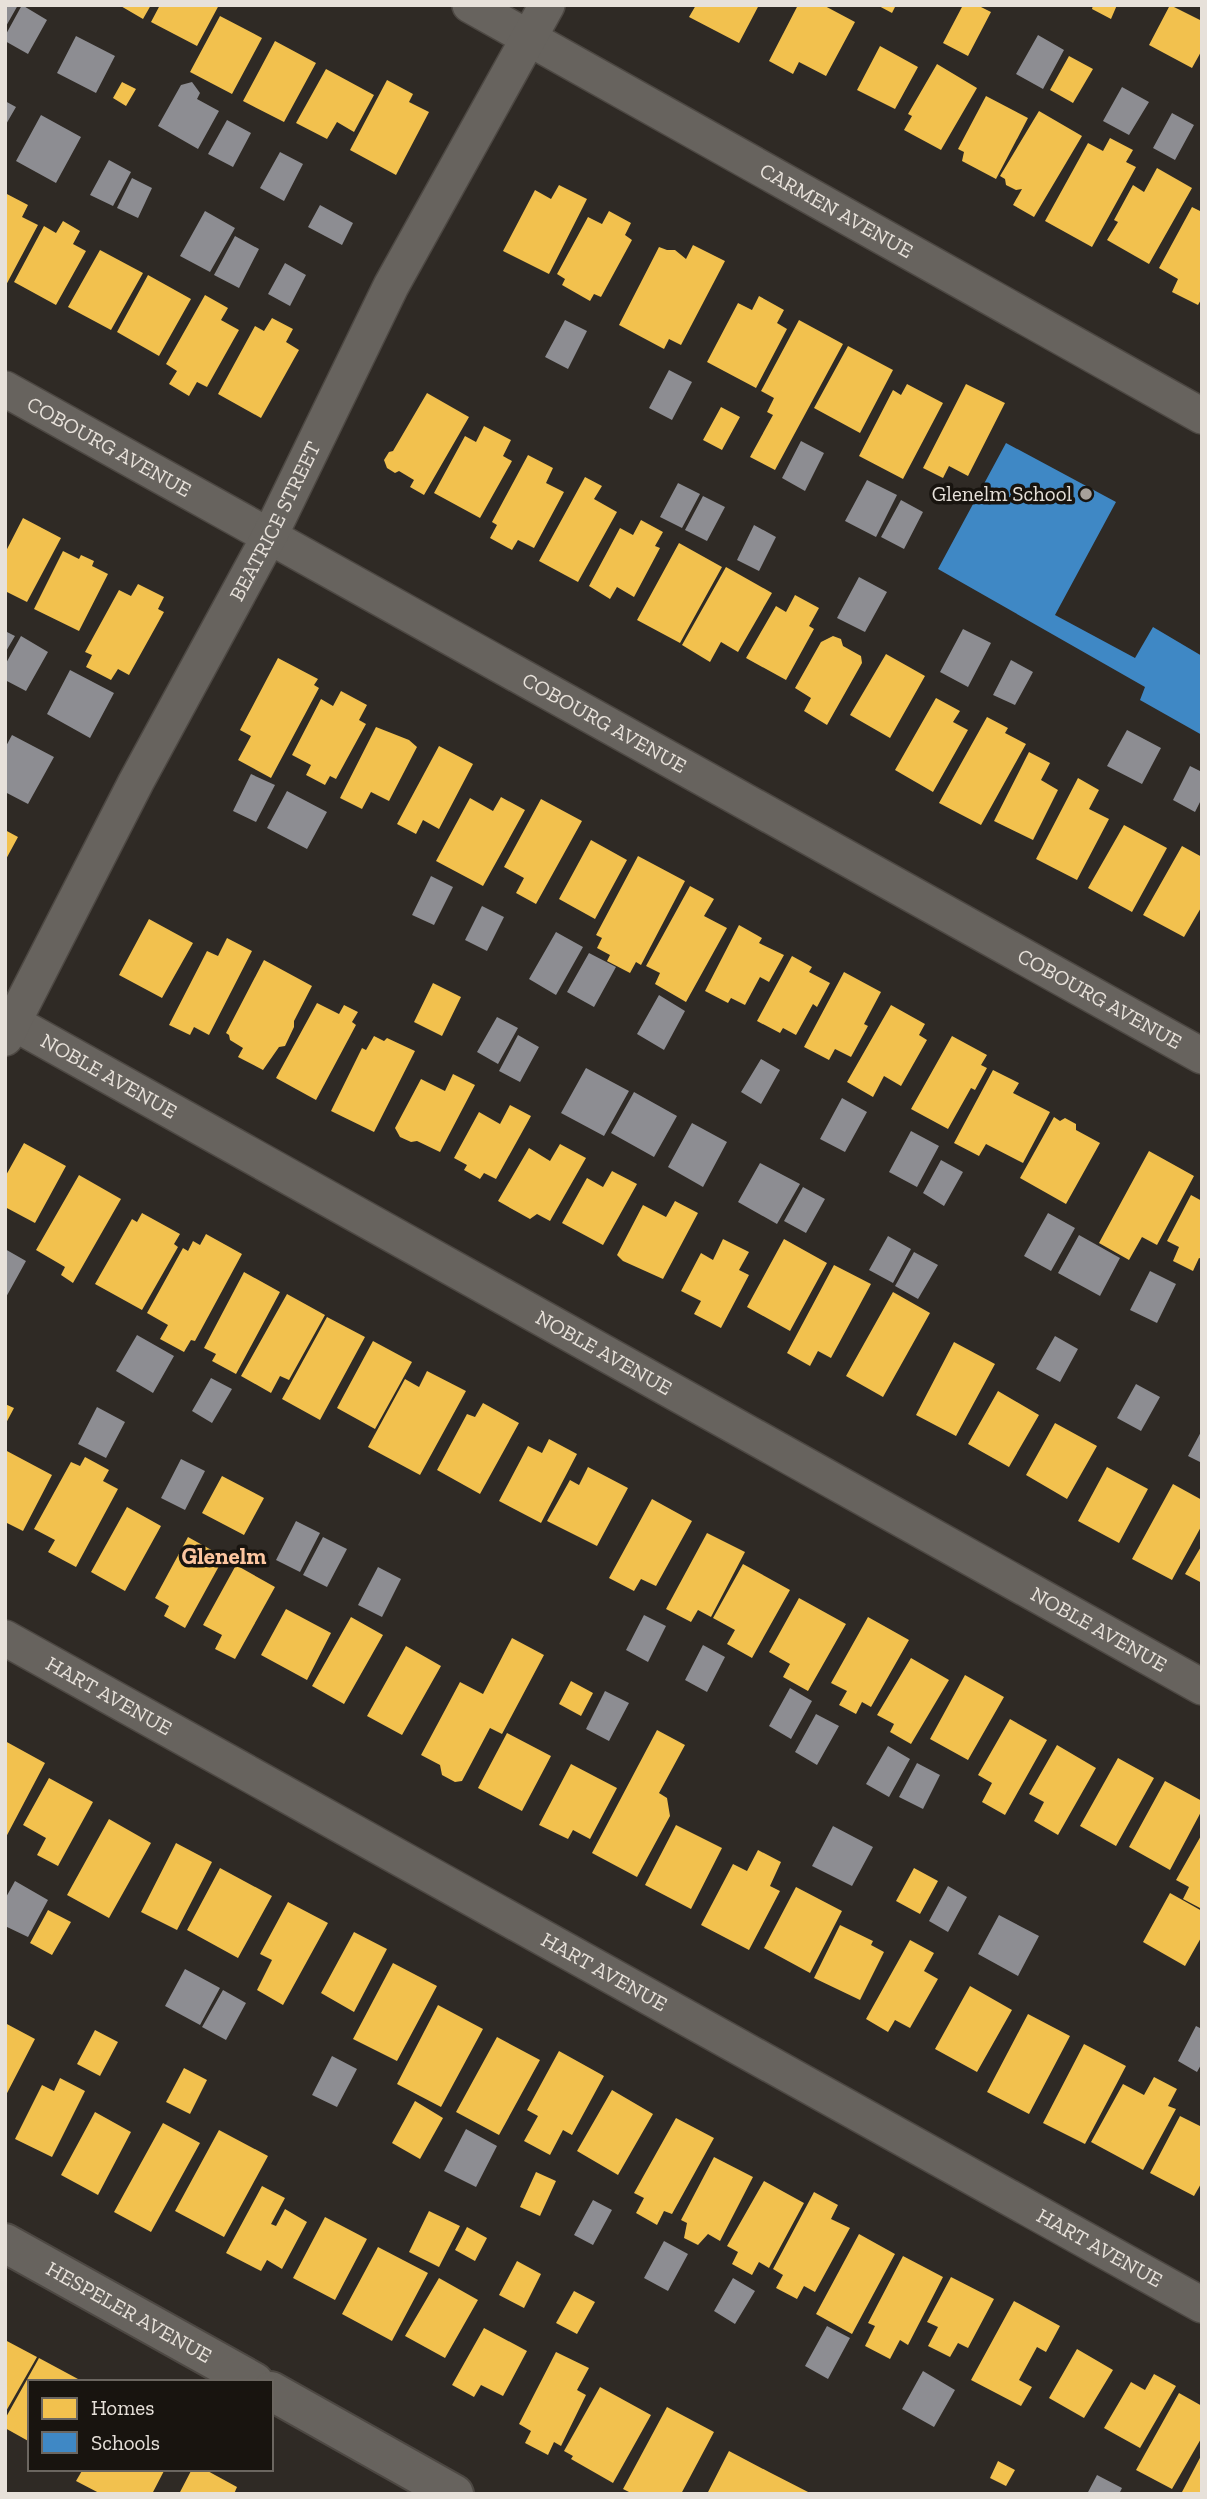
<svg xmlns="http://www.w3.org/2000/svg" width="1207" height="2499" viewBox="0 0 1207 2499" font-family="'Zilla Slab',serif">
  <style>
    .homes { fill: #f2c14e }
    .schools { fill: #3f88c5 }
    .industry { fill: #8d8d92 }
    .lines { fill: none; stroke-linecap: round; stroke-linejoin: round }
    .minor-casing { stroke: #4d4843; stroke-width: 38 }
    .secondary-casing { stroke: #4d4843; stroke-width: 42 }
    .minor { stroke: #67635e; stroke-width: 35 }
    .secondary { stroke: #67635e; stroke-width: 38 }
    .poi-dot { fill: #a7a19b; stroke: #18140f; stroke-width: 2.5 }
    .labels { text-anchor: middle; stroke-width: 7; stroke-linejoin: round; paint-order: stroke }
    .street-label { font-size: 21px; fill: #e7e1da; stroke: #18140f }
    .poi-label { font-size: 21px; fill: #e7e1da; stroke: #18140f; text-anchor: end }
    .neighbourhood-label { font-size: 23px; font-weight: bold; fill: #fcc6a0; stroke: #18140f }
  </style>
  <rect width="100%" height="100%" fill="#2f2a25"/>
  <path class="homes" d="M119,5h32l-8,14z
    M160,5h59l-22,41 -46,-24z
    M696,5h63l-20,38 -50,-26z
    M798,5h25l32,17 -29,54 -27,-14 -6,12 -24,-13z
    M877,5h19l-4,8z
    M963,5h14l14,7 -23,44 -25,-13z
    M1093,5h24l-6,14 -19,-10z
    M1170,5l32,16v29l-10,18 -43,-23z
    M220,16l42,22 -30,56 -42,-22z
    M275,41l41,22 -32,59 -41,-21z
    M880,46l38,21 -23,42 -38,-19z
    M1069,56l24,13 -20,34 -23,-13z
    M937,64l40,24 -36,62 -37,-20 8,-14 -4,-2z
    M326,69l48,26 -20,37 -17,-10 -10,17 -31,-16z
    M387,80l26,14 -4,8 20,10 -33,63 -46,-25z
    M122,82l14,7 -10,17 -13,-8z
    M986,96l42,22 -32,61 -34,-18 2,-9 -6,-3z
    M1039,111l43,25 -48,81 -21,-12 9,-16 -6,1 -10,-5 -1,-6 -5,-3z
    M1110,138l23,12 -7,12 10,5 -44,80 -47,-26 43,-78 15,8z
    M1157,168l35,20 -43,76 -42,-24 11,-18 -4,-2 19,-35 11,7z
    M559,185l28,14 -38,75 -46,-23 32,-61 16,9z
    M5,193l23,12 -6,12 16,8 -33,62z
    M1192,207l10,5v86l-4,7 -26,-13 6,-13 -19,-11z
    M609,211l22,12 -6,12 7,5 -31,57 -7,-3 -4,7 -28,-16 3,-6 -8,-5 31,-57 14,7z
    M63,221l17,10 -7,13 13,7 -30,54 -42,-23 30,-56 12,7z
    M693,245l32,16 -44,84 -12,-6 -5,10 -45,-24 40,-78 8,3h8l11,9z
    M100,250l43,23 -32,57 -43,-23z
    M148,275l43,24 -32,57 -42,-24z
    M205,295l23,13 -7,12 18,10 -32,57 -10,-5 -8,14 -20,-12 8,-13 -11,-7z
    M759,296l25,14 -7,13 10,6 -31,59 -49,-26 31,-59 14,7z
    M272,318l21,11 -7,13 13,8 -38,68 -43,-24 37,-68 9,5z
    M799,320l44,24 -68,126 -25,-13 23,-42 -6,-3 7,-14 -13,-7z
    M848,346l45,24 -33,63 -46,-25z
    M907,384l36,19 -40,76 -44,-23 34,-66 8,5z
    M966,384l39,19 -37,73 -19,-10 -6,12 -20,-10z
    M427,393l42,24 -45,78 -14,-8 4,-7 -15,-9 -4,2 -8,-5 -3,-8 5,-8 4,-1z
    M721,407l19,10 -18,33 -19,-10z
    M484,426l27,14 -8,16 9,5 -32,57 -46,-25 31,-57 11,6z
    M528,455l25,13 -7,15 18,9 -30,56 -16,-8 -6,10 -22,-12 7,-13 -5,-3z
    M585,477l17,9 -8,13 23,13 -39,70 -39,-21z
    M23,518l38,20 -34,64 -22,-11v-38z
    M641,520l22,12 -8,14 5,2 -26,49 -17,-10 -7,12 -21,-13 31,-58 13,7z
    M679,543l43,24 -42,76 -43,-23z
    M63,551l16,8 2,-4 13,6 -2,5 16,8 -29,57 -45,-22z
    M726,567l46,26 -34,59 -17,-10 -11,20 -28,-17z
    M138,584l26,13 -6,12 6,3 -35,63 -11,-6 -7,11 -25,-13 6,-12 -7,-3 34,-62 12,6z
    M795,595l24,13 -10,18 5,3 -28,51 -40,-22 30,-52 10,6z
    M833,636l8,3 2,7 18,10 1,7 -35,62 -23,-14 7,-13 -16,-10 26,-46z
    M886,654l39,22 -35,62 -40,-23z
    M278,658l40,21 -4,6 5,3 -48,90 -33,-18 13,-24 -11,-6z
    M341,691l26,14 -8,15 7,4 -30,55 -6,-3 -5,9 -19,-10 5,-10 -19,-10 29,-56 12,7z
    M936,698l24,13 -7,11 15,8 -35,62 -38,-22z
    M987,717l21,11 -3,5 21,11 -45,81 -42,-22z
    M376,727l33,13 8,7 -28,54 -18,-9 -9,17 -22,-11z
    M439,746l34,18 -34,65 -16,-9 -7,14 -19,-10z
    M1029,752l21,11 -9,17 17,10 -25,50 -39,-19z
    M1078,778l21,12 -10,19 20,10 -32,61 -41,-21z
    M501,797l24,13 -42,76 -47,-25 34,-63 23,13z
    M541,799l41,22 -46,83 -20,-11 8,-15 -20,-11z
    M1124,825l43,23 -35,64 -44,-24z
    M5,830l13,7 -13,24z
    M591,840l36,20 -32,59 -36,-20z
    M1182,846l20,11v49l-18,31 -41,-22z
    M638,856l47,25 -44,84 -5,-3 -6,11 -23,-12 3,-6 -13,-7 5,-10 -6,-3z
    M690,886l24,13 -10,17 23,12 -41,74 -31,-18 5,-11 -14,-7z
    M149,919l44,24 -31,55 -43,-23z
    M739,925l23,13 -3,5 25,12 -15,27 -9,-5 -15,28 -14,-7 -3,5 -23,-12z
    M227,938l25,13 -43,84 -15,-8 -4,8 -21,-10 38,-74 11,5z
    M792,956l20,11 -3,5 21,11 -13,24 -4,-3 -17,31 -13,-7 -3,5 -23,-12z
    M264,960l48,26 -18,35v6l-9,19 -6,1 -16,23 -25,-13 5,-9 -13,-8 -1,-5 -3,-2z
    M844,972l37,20 -17,32 4,2 -17,31 -16,-8 -6,11 -25,-13z
    M433,983l28,14 -19,39 -28,-14z
    M317,1003l22,11 5,-9 14,7 -6,10 4,3 -40,75 -40,-22z
    M891,1005l34,19 -6,11 8,5 -26,46 -17,-10 -11,21 -26,-15z
    M374,1036l10,5 3,-3 28,13 -41,81 -43,-21 31,-63 4,2z
    M952,1036l35,19 -6,10 6,3 -12,22 -4,-2 -23,41 -37,-20z
    M993,1070l26,13 -6,10 37,19 -27,51 -37,-19 -7,12 -25,-13z
    M453,1074l22,11 -35,67 -23,-11 -6,1 -11,-5 -5,-9 26,-49 24,12z
    M510,1105l21,11 -35,63 -12,-6 -4,6 -16,-9 3,-5 -13,-7 25,-46 21,12z
    M1054,1117l6,4 5,-3 11,6v6l24,13 -34,61 -46,-26z
    M24,1143l42,23 -31,57 -30,-16v-30z
    M560,1144l26,14 -36,63 -13,-7 -7,5 -32,-18 31,-53 21,13z
    M1149,1151l45,25 -37,69 -15,-8 -13,23 -30,-17z
    M612,1171l25,13 -34,61 -41,-22 25,-45 16,9z
    M79,1175l42,24 -48,84 -12,-8 4,-8 -29,-17z
    M1191,1195l11,6v58l-3,-1 -6,13 -20,-10 6,-14 -12,-6z
    M675,1201l23,12 -35,66 -40,-18 -6,-6 26,-50 23,12z
    M142,1213l38,21 -6,10 4,3 -36,63 -47,-26 37,-65 5,3z
    M206,1234l36,20 -47,87 -4,-1 -7,12 -24,-13 8,-14 -21,-12 36,-65 5,3 5,-10 7,4z
    M723,1239l26,13 -10,18 10,5 -28,53 -27,-14 7,-13 -20,-10 20,-38 12,7z
    M784,1239l43,24 -37,68 -43,-24z
    M834,1265l37,19 -40,74 -13,-7 -8,15 -23,-13z
    M244,1272l36,20 -44,82 -24,-13 4,-7 -12,-6z
    M893,1292l37,21 -47,84 -37,-21z
    M287,1294l38,21 -36,65 -9,-4 -9,17 -30,-17z
    M327,1317l38,20 -45,83 -38,-21z
    M373,1341l39,21 -37,67 -38,-21z
    M954,1342l41,22 -39,72 -40,-21z
    M427,1371l39,20 -46,84 -52,-28 37,-68 14,8z
    M998,1391l41,24 -30,52 -41,-23z
    M483,1403l36,20 -39,71 -43,-24 30,-56 8,3z
    M5,1404l9,4 -9,17z
    M1055,1423l42,23 -30,53 -41,-24z
    M549,1439l28,15 -36,69 -42,-22 29,-55 14,7z
    M5,1450l47,25 -29,56 -18,-9z
    M85,1457l24,13 -6,11 15,8 -42,78 -28,-15 7,-12 -21,-11 37,-67 9,4z
    M588,1467l40,21 -31,58 -50,-25 23,-41 9,5z
    M1107,1467l41,22 -29,54 -41,-22z
    M222,1476l42,22 -20,37 -42,-22z
    M1173,1484l29,16v25l-30,55 -40,-21z
    M652,1499l40,22 -36,65 -15,-7 -7,12 -25,-13z
    M127,1507l34,19 -36,65 -34,-19z
    M707,1533l38,19 -34,65 -13,-7 -7,12 -25,-13z
    M188,1537l36,20 -39,71 -21,-12 5,-10 -14,-8z
    M1202,1545v38l-17,-9z
    M743,1564l47,26 -38,68 -25,-14 8,-14 -22,-12z
    M236,1565l39,22 -40,72 -20,-10 7,-14 -19,-10z
    M799,1598l47,26 -38,67 -25,-14 7,-13 -21,-12z
    M286,1609l45,24 -24,47 -46,-25z
    M351,1617l32,18 -39,69 -32,-18z
    M868,1617l41,23 -38,67 -9,-5 -6,12 -17,-9 8,-14 -16,-8z
    M512,1638l32,17 -42,79 -12,-6 -28,53 -7,1 -13,-7 -2,-10 -19,-10 39,-73 23,12z
    M406,1646l35,20 -39,69 -35,-19z
    M911,1658l38,22 -38,64 -21,-12 4,-8 -17,-9z
    M965,1675l39,22 -36,63 -38,-21z
    M571,1681l22,12 -12,23 -22,-12z
    M1010,1719l37,21 -42,75 -23,-13 10,-19 -14,-8z
    M657,1730l28,15 -26,48 8,5 3,18 -33,61 -45,-24z
    M507,1733l44,23 -29,55 -44,-23z
    M5,1741l40,22 -40,76z
    M1057,1745l39,23 -38,67 -24,-14 10,-19 -15,-8z
    M1118,1758l36,20 -38,68 -36,-20z
    M571,1764l46,24 -27,51 -17,-9 -5,9 -29,-14z
    M49,1778l44,24 -35,64 -21,-11 9,-17 -23,-13z
    M1165,1781l37,20v9l-32,60 -41,-23z
    M109,1819l42,24 -42,75 -42,-23z
    M676,1825l46,23 -31,61 -46,-24z
    M1202,1834v71l-2,3 -17,-9 6,-12 -13,-7z
    M176,1843l36,19 -35,68 -36,-18z
    M758,1850l23,12 -11,24 10,5 -31,59 -48,-25 32,-61 14,7z
    M220,1868l52,28 -34,62 -51,-28z
    M914,1868l24,13 -18,33 -24,-13z
    M796,1887l46,24 -32,62 -46,-25z
    M1170,1893l32,18v25l-17,30 -42,-24z
    M288,1902l40,21 -45,82 -26,-15 15,-30 -12,-6z
    M48,1910l23,12 -19,33 -22,-12z
    M840,1925l33,16 -2,4 13,7 -24,48 -46,-22z
    M354,1932l33,17 -33,63 -33,-19z
    M910,1940l24,13 -10,18 14,8 -28,49 -15,-8 -7,12 -22,-13z
    M393,1963l44,23 -40,75 -44,-22z
    M970,1986l42,24 -35,62 -42,-23z
    M438,2005l45,24 -42,78 -44,-23z
    M1028,2014l42,22 -41,78 -42,-22z
    M5,2023l30,16 -30,58z
    M95,2030l23,12 -18,34 -23,-12z
    M497,2037l43,23 -41,75 -43,-23z
    M1084,2044l42,22 -41,78 -42,-21z
    M559,2051l45,25 -32,59 -9,-5 -13,25 -26,-14 14,-25 -11,-6z
    M184,2068l23,12 -17,34 -24,-12z
    M1154,2077l23,12 -9,17 8,3 -33,61 -52,-28 32,-58 21,11z
    M60,2078l25,13 -33,66 -37,-18 27,-54 12,6z
    M612,2090l41,24 -35,61 -41,-24z
    M415,2101l28,17 -23,41 -28,-16z
    M95,2112l36,20 -33,63 -37,-20z
    M1180,2116l22,11v55l-8,14 -44,-23z
    M676,2118l38,20 -42,76 -8,-3 -7,14 -21,-12 8,-15 -10,-5z
    M163,2123l37,20 -49,89 -37,-20z
    M219,2130l49,26 -44,81 -49,-26z
    M714,2157l39,20 -33,64 -12,-7 -10,11 -14,-7 3,-15 -6,-3z
    M536,2172l20,9 -16,35 -20,-9z
    M764,2181l40,22 -35,65 -10,-6 -7,13 -20,-11 6,-12 -11,-6z
    M262,2186l23,12 -14,26 5,2 9,-17 22,13 -25,47 -15,-9 -6,11 -35,-18z
    M814,2192l24,13 -7,14 19,9 -35,64 -11,-6 -7,13 -21,-11 7,-13 -10,-6z
    M429,2211l31,15 -21,41 -30,-15z
    M325,2217l42,22 -32,61 -42,-22z
    M467,2227l20,11 -12,23 -20,-11z
    M859,2234l36,20 -43,80 -36,-20z
    M378,2247l50,26 -36,68 -50,-27z
    M903,2256l40,21 -35,68 -8,-5 -10,19 -25,-13 10,-20 -7,-3z
    M517,2261l24,13 -17,34 -25,-13z
    M951,2277l43,22 -26,49 -10,-5 -8,14 -22,-11 10,-19 -11,-5z
    M439,2278l39,22 -33,58 -40,-22z
    M574,2291l21,11 -18,32 -21,-11z
    M1014,2301l46,25 -14,26 -9,-5 -18,33 13,7 -11,19 -50,-26z
    M484,2328l43,23 -24,45 -22,-11 -7,12 -22,-12z
    M5,2340l32,17 -32,56z
    M1077,2349l36,21 -29,48 -35,-20z
    M556,2352l33,16 -12,22 9,5 -25,51 -7,-4 -6,13 -23,-12 6,-12 -12,-7z
    M39,2358l39,21 -1,3h-47v60l-25,-14v-9z
    M1154,2374l22,12 -36,62 -36,-20 27,-46 14,8z
    M600,2387l51,28 -38,68 -42,-24 2,-3 -9,-5z
    M1179,2393l23,13v31l-30,52 -36,-19z
    M667,2407l47,25 -33,62h-48l-10,-5z
    M729,2451l40,21 43,22h-105z
    M1202,2454v40h-17l-3,-2z
    M998,2461l17,9 -9,16 -16,-8z
    M83,2469h82l-13,25h-51l-25,-13z
    M192,2469h12l33,18 -3,7h-55z"/>
  <path class="schools" d="M1006,443l110,59 -61,113 80,43 18,-31 49,29v79l-62,-35 5,-13 -207,-118z"/>
  <path class="industry" d="M5,5h13l-13,23z
    M22,5l25,15 -19,34 -23,-13v-5z
    M1038,35l26,15 -21,39 -27,-15z
    M76,36l39,20 -19,37 -39,-20z
    M192,82l8,11 -3,6 22,12 -21,38 -40,-23 23,-41z
    M1122,87l27,15 -20,33 -26,-14z
    M5,101l11,6 -11,19z
    M1172,113l22,12 -19,35 -22,-12z
    M41,115l40,22 -25,46 -40,-22z
    M227,120l24,13 -18,34 -25,-13z
    M280,152l23,12 -19,37 -24,-13z
    M109,160l22,12 -18,34 -23,-11z
    M132,178l20,10 -14,30 -21,-10z
    M320,205l33,18 -11,22 -34,-18z
    M205,211l30,17 -25,44 -30,-16z
    M235,236l24,13 -20,39 -25,-13z
    M285,263l21,12 -16,31 -22,-12z
    M565,320l22,11 -19,38 -23,-12z
    M669,370l23,12 -20,38 -23,-12z
    M801,441l23,12 -19,38 -23,-13z
    M867,480l30,15 -21,42 -31,-16z
    M678,483l22,11 -18,34 -22,-11z
    M703,496l22,11 -18,34 -22,-11z
    M901,500l22,12 -19,37 -23,-12z
    M754,525l22,12 -17,34 -22,-11z
    M859,577l28,15 -22,40 -28,-14z
    M963,629l28,14 -23,44 -28,-15z
    M5,631l10,5 -10,17z
    M21,636l27,16 -22,39 -21,-11v-15z
    M1011,660l22,12 -18,33 -22,-10z
    M70,670l44,23 -24,45 -43,-24z
    M1127,730l34,18 -19,36 -35,-18z
    M12,735l42,22 -26,47 -23,-12v-44z
    M1190,766l12,6v26l-7,14 -22,-12z
    M251,774l24,11 -19,37 -23,-11z
    M287,791l40,21 -20,37 -40,-21z
    M431,876l22,11 -19,38 -22,-10z
    M482,906l22,11 -17,34 -22,-11z
    M556,932l27,15 -27,48 -27,-16z
    M589,953l27,14 -22,40 -27,-15z
    M659,995l26,16 -21,39 -27,-16z
    M497,1017l21,11 -20,36 -21,-12z
    M518,1035l21,12 -19,35 -21,-11z
    M761,1059l19,11 -19,34 -20,-12z
    M586,1068l43,23 -25,45 -43,-23z
    M634,1092l43,24 -23,41 -43,-24z
    M842,1098l25,14 -22,40 -25,-13z
    M692,1123l35,19 -24,45 -35,-20z
    M911,1131l28,15 -22,41 -28,-15z
    M941,1160l22,12 -19,34 -21,-13z
    M760,1163l40,21 -23,40 -39,-22z
    M803,1187l22,12 -19,34 -22,-12z
    M1048,1213l27,15 -24,43 -27,-15z
    M1079,1235l41,23 -20,38 -42,-23z
    M888,1236l23,13 -18,34 -24,-13z
    M5,1249l21,12 -21,38z
    M914,1252l24,13 -20,34 -23,-13z
    M1150,1271l26,13 -19,39 -27,-13z
    M137,1335l37,21 -21,37 -37,-22z
    M1055,1336l23,13 -18,33 -24,-13z
    M211,1378l21,11 -20,34 -20,-12z
    M1136,1384l24,13 -19,34 -24,-13z
    M97,1407l28,15 -19,36 -28,-14z
    M1202,1430v33l-14,-7z
    M181,1459l24,12 -20,39 -24,-12z
    M296,1521l24,12 -20,39 -24,-12z
    M323,1537l24,12 -20,38 -24,-12z
    M378,1567l23,12 -19,38 -24,-12z
    M644,1615l22,11 -18,36 -22,-12z
    M703,1645l22,12 -18,35 -22,-12z
    M790,1688l22,13 -21,38 -22,-13z
    M605,1691l24,12 -20,38 -23,-12z
    M816,1714l23,12 -22,39 -22,-13z
    M888,1746l22,13 -21,38 -23,-13z
    M917,1763l23,12 -17,34 -24,-12z
    M833,1826l40,21 -21,39 -40,-20z
    M15,1881l33,19 -20,37 -23,-11v-27z
    M948,1886l19,11 -19,35 -19,-11z
    M999,1915l40,21 -21,40 -40,-22z
    M185,1969l35,19 -20,37 -35,-19z
    M223,1990l23,13 -20,37 -24,-13z
    M1196,2026l6,3v34l-5,9 -19,-11z
    M332,2056l25,13 -20,38 -25,-12z
    M466,2129l31,17 -21,41 -32,-16z
    M593,2200l19,10 -19,35 -19,-10z
    M664,2241l24,13 -20,37 -24,-13z
    M733,2278l22,13 -20,33 -21,-13z
    M827,2326l23,12 -22,41 -23,-13z
    M923,2371l32,19 -21,37 -32,-18z
    M1097,2475l25,13 -3,6h-32z"/>
  <g class="lines">
    <defs>
      <g id="minor">
        <path id="s1" d="M470,5l732,411"/>
        <path id="s2" d="M5,389l1197,667"/>
        <path id="s3" d="M5,1018l1197,669"/>
        <path id="s4" d="M5,1038l131,-256 134,-247 121,-249 156,-281"/>
        <path id="s5" d="M5,1638l1197,667"/>
      </g>
      <g id="secondary">
        <path id="s6" d="M5,2243l249,139"/>
        <path d="M271,2391l183,103"/>
      </g>
    </defs>
    <use href="#minor" class="minor-casing"/>
    <use href="#secondary" class="secondary-casing"/>
    <use href="#minor" class="minor"/>
    <use href="#secondary" class="secondary"/>
  </g>
  <circle class="poi-dot" cx="1086" cy="494" r="7"/>
  <g class="labels">
    <g class="street-label">
      <text dy="7" stroke="none"><textPath href="#s1" startOffset="420">CARMEN AVENUE</textPath></text>
      <text dy="7" stroke="none"><textPath href="#s2" startOffset="119">COBOURG AVENUE</textPath></text>
      <text dy="7" stroke="none"><textPath href="#s4" startOffset="583">BEATRICE STREET</textPath></text>
      <text dy="7" stroke="none"><textPath href="#s2" startOffset="686">COBOURG AVENUE</textPath></text>
      <text dy="7" stroke="none"><textPath href="#s2" startOffset="1253">COBOURG AVENUE</textPath></text>
      <text dy="7" stroke="none"><textPath href="#s3" startOffset="119">NOBLE AVENUE</textPath></text>
      <text dy="7" stroke="none"><textPath href="#s3" startOffset="686">NOBLE AVENUE</textPath></text>
      <text dy="7" stroke="none"><textPath href="#s3" startOffset="1253">NOBLE AVENUE</textPath></text>
      <text dy="7" stroke="none"><textPath href="#s5" startOffset="119">HART AVENUE</textPath></text>
      <text dy="7" stroke="none"><textPath href="#s5" startOffset="686">HART AVENUE</textPath></text>
      <text dy="7" stroke="none"><textPath href="#s5" startOffset="1253">HART AVENUE</textPath></text>
      <text dy="7" stroke="none"><textPath href="#s6" startOffset="142">HESPELER AVENUE</textPath></text>
    </g>
    <g class="poi-label">
      <text x="1072" y="501">Glenelm School</text>
    </g>
    <g class="neighbourhood-label">
      <text x="224" y="1564">Glenelm</text>
    </g>
  </g>
  <rect width="1207" height="2499" fill="none" stroke="#e7e1da" stroke-width="14"/>
  <rect x="28" y="2380" width="245" height="91" fill="#18140f" stroke="#6b6660" stroke-width="2"/>
  <rect x="42" y="2398" width="35" height="21" fill="#f2c14e" stroke="#6b6660" stroke-width="2"/>
  <text x="91" y="2415" font-size="21" fill="#e7e1da">Homes</text>
  <rect x="42" y="2432" width="35" height="21" fill="#3f88c5" stroke="#6b6660" stroke-width="2"/>
  <text x="91" y="2450" font-size="21" fill="#e7e1da">Schools</text>
</svg>
